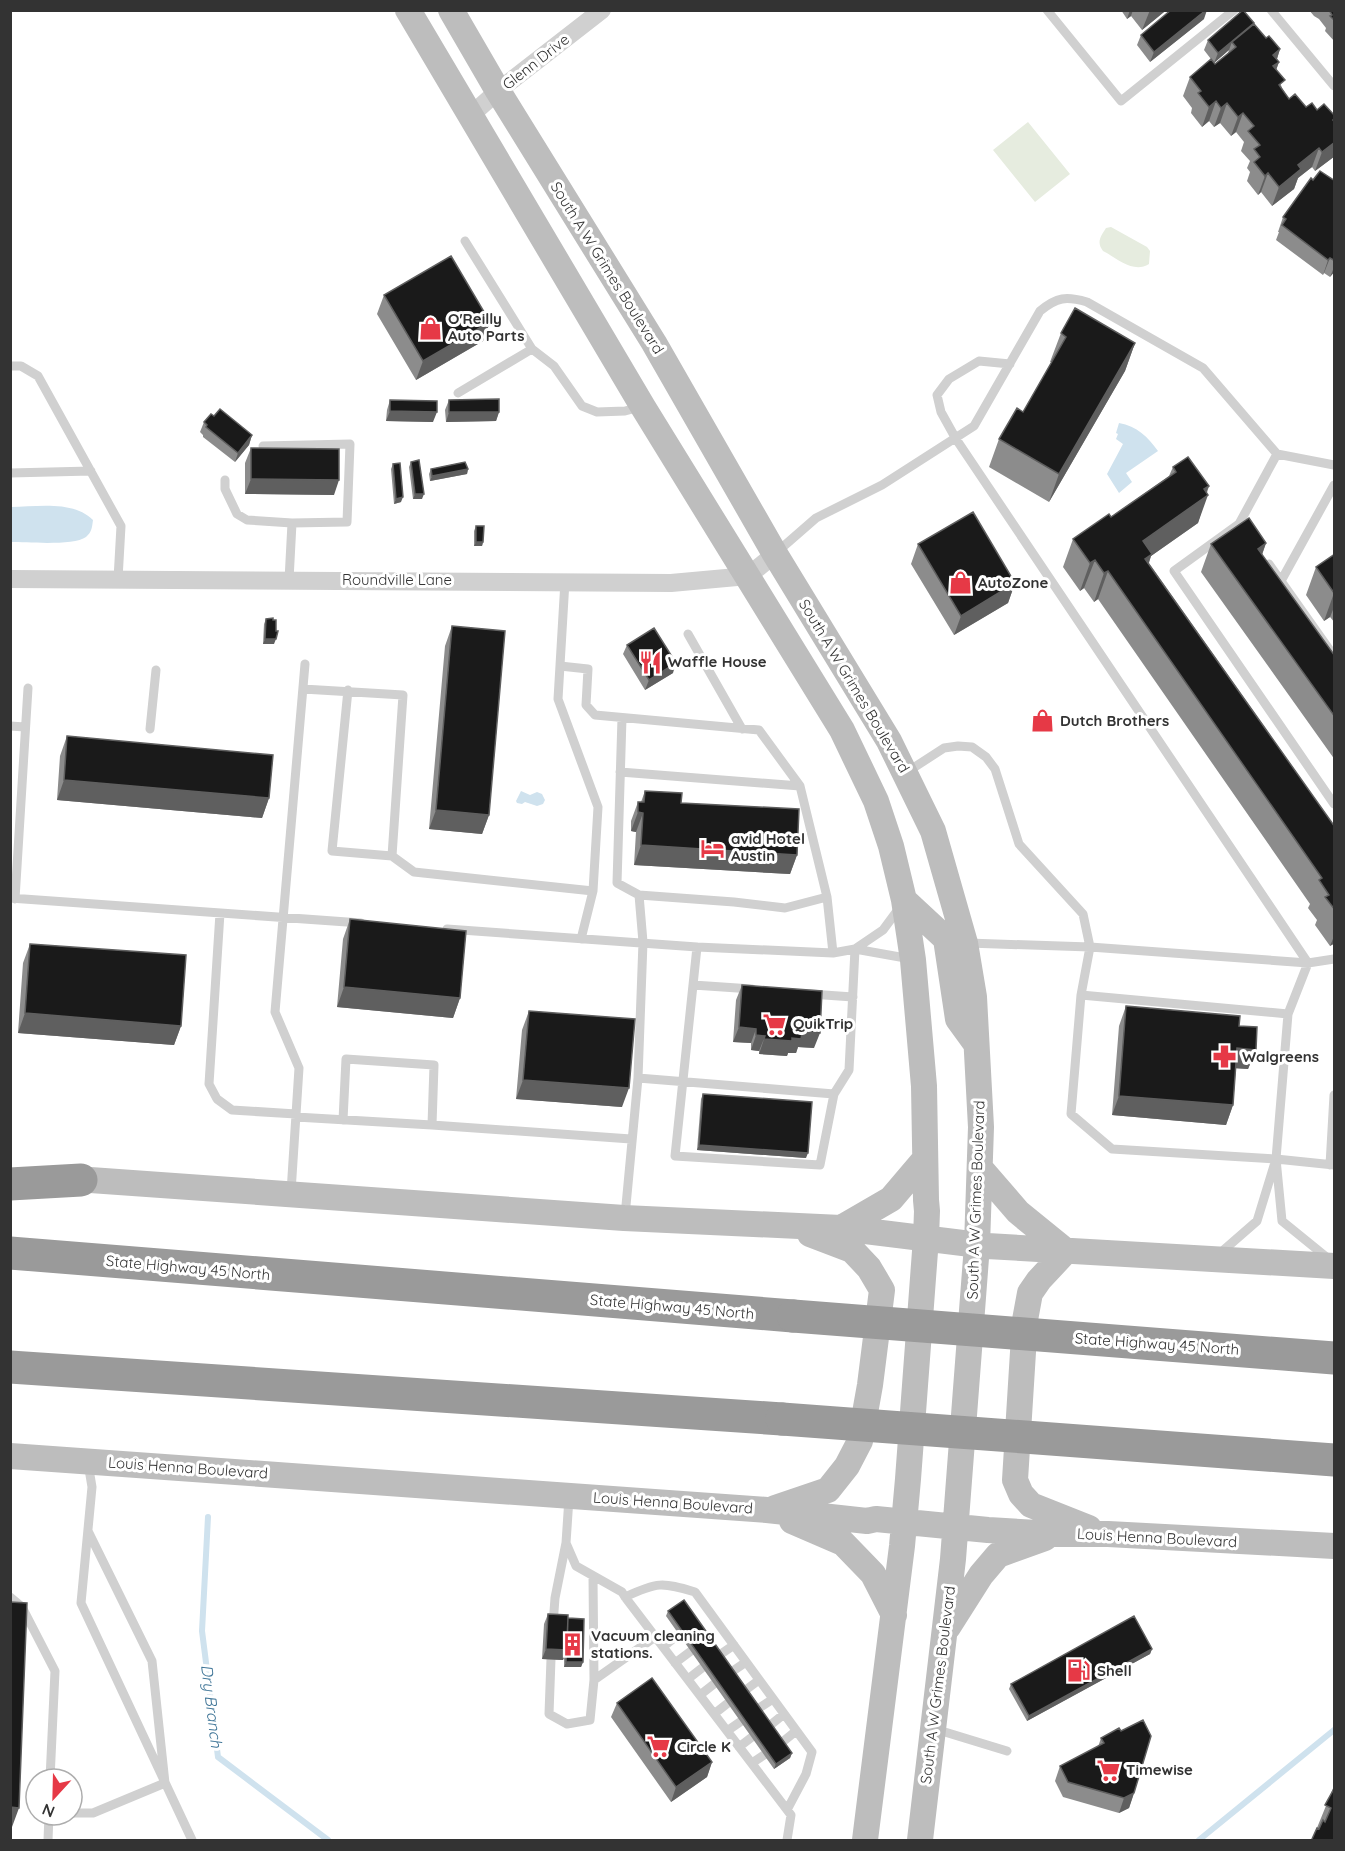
<svg xmlns="http://www.w3.org/2000/svg" width="1345" height="1851" viewBox="0 0 1345 1851" font-family="Quicksand,sans-serif">
  <style>
    .green { fill: #e6ecdf }
    .water { fill: #cfe2ee }
    .lines { fill: none; stroke-linecap: round; stroke-linejoin: round }
    .stream { stroke: #cfe2ee; stroke-width: 6 }
    .lane { stroke: #d0d0d0; stroke-width: 9 }
    .street { stroke: #d0d0d0; stroke-width: 18 }
    .secondary { stroke: #bdbdbd; stroke-width: 26 }
    .highway { stroke: #9a9a9a; stroke-width: 33 }
    .highway-bridge { stroke: #9a9a9a; stroke-width: 33 }
    .wall { fill: #8c8c8c }
    .shaded-wall { fill: #5f5f5f }
    .building { fill: #1a1a1a; stroke: #5f5f5f; stroke-width: 1.5 }
    .labels { text-anchor: middle; stroke-width: 6; stroke-linejoin: round; paint-order: stroke }
    .street-label { font-size: 15px; fill: #333; stroke: #fff }
    .poi-label { font-size: 15px; font-weight: bold; fill: #333; stroke: #fff; text-anchor: start }
    .water-label { font-size: 16px; font-style: italic; fill: #3f7597; stroke: #fff }
  </style>
  <rect width="100%" height="100%" fill="#fff"/>
  <path class="green" d="M1028,122l42,52 -35,28 -42,-52z
    M1111,227l36,20 3,4 -1,13c-16,10 -32,-6 -46,-13 -7,-9 -2,-15 3,-23z"/>
  <path class="water" d="M1119,423c18,3 29,14 39,28l-32,22 6,9 -13,11 -12,-19 16,-30 -7,-5 2,-5 -2,-1z
    M11,507c25,0 62,-7 82,13 -1,7 -1,12 -7,17 -12,9 -59,5 -75,5z
    M521,791l9,4 7,-3 5,2 3,6 -2,4 -6,2 -12,-4 -3,2 -5,-1 -1,-2z"/>
  <g class="lines">
    <path class="stream" d="M208,1517l-6,114 16,126 110,83
      M1199,1840l135,-110"/>
    <path class="lane" d="M1047,10l74,91 113,-91
      M1271,10l63,76
      M465,241l67,108 22,17 28,40 15,6 28,-1 15,-4
      M1010,364l-31,-3 -30,18 -12,16 4,17 15,27 352,524 26,-4
      M10,366h11l17,10 83,150 -3,53
      M458,393l74,-44
      M263,446l87,-2 -3,78 -55,1
      M1277,454l57,11
      M10,473l81,-2
      M225,480v9l12,25 10,6 45,3 -3,57
      M777,552l39,-34 66,-33 92,-59 66,-115c17,-14 26,-15 47,-9l116,66 74,86 -38,70 -65,47 160,233
      M1269,564l65,92
      M565,581l-7,118 40,108 -5,84 -12,48
      M1281,581l53,-96
      M688,634l54,95
      M560,666l28,3 -2,36 9,10 164,15 41,56 27,111 6,56
      M303,689l100,6 -11,161
      M348,690l-16,161 60,5 22,16 179,19
      M622,718l-5,165 22,12 4,47 -5,136 -13,138
      M10,726l15,1
      M150,729l6,-59
      M620,772l180,14
      M907,772l37,-24 14,-2 14,1 14,10 9,12 24,75 64,70 7,33 -9,48 -10,119 41,35 164,10 12,-145 -207,-19
      M639,895l95,7 51,6 42,-11
      M10,898l351,25
      M15,899l13,-211
      M220,913l-11,171 8,15 15,11 64,4
      M447,929l250,18 136,6 22,-4 56,10
      M968,943l122,4 218,16 -20,51
      M697,947l-22,209 145,9 14,-71 15,-24 6,-121
      M855,949l28,-19 17,-23
      M693,985l59,4
      M810,994l43,3
      M638,1078l196,16
      M296,1117l136,8 2,-60 -88,-6 -3,61
      M432,1125l199,14
      M1276,1159l58,6
      M1330,1165l4,-70
      M291,1192l8,-124 -24,-56 30,-348
      M1218,1255l39,-34 19,-62 6,62 48,39
      M88,1463l4,24 -11,116 111,237
      M569,1498l-3,45 10,23 46,26 3,5 166,218 -4,25
      M10,1597l12,10 33,64 -5,108
      M625,1597c32,-15 37,-15 70,-5l117,160 -6,22 -19,36
      M553,1625l2,-27 11,-55
      M663,1647l16,-13
      M718,1656l16,-11
      M551,1659l-2,55 18,10 23,-4 4,-40 -1,-103
      M675,1663l16,-12
      M730,1673l16,-11
      M688,1679l14,-11
      M594,1680l61,-43
      M743,1692l16,-12
      M700,1695l14,-11
      M756,1710l17,-11
      M714,1714l14,-11
      M768,1727l16,-13
      M935,1729l72,22
      M727,1731l13,-9
      M780,1744l16,-13
      M739,1747l13,-10
      M752,1763l12,-8
      M72,1813h21l72,-30 -13,-122 -64,-130
      M48,1840l1,-25"/>
    <path class="street" d="M471,115l27,-24 104,-81
      M10,579l661,4 77,-7 27,-22"/>
    <path class="secondary" d="M408,10l235,397 199,323 34,71 15,45 13,54 9,60 11,126 2,114 1,11 -1,27 -18,241 -6,67 -37,294
      M451,10l47,81 156,252 121,211 114,187 44,90 32,112 9,54 7,130 -4,118 -24,314 -33,281
      M904,900l42,39 12,80 16,22
      M980,1168l38,44 48,39
      M62,1178l562,40 217,10 146,18 347,20
      M841,1228l50,-29 34,-40
      M1066,1251l-27,29 -9,13 -5,27 -10,160 6,14 10,11 58,23
      M10,1456l757,54 100,11 9,-2 112,11 67,4h53l226,12
      M775,1508l53,-18 19,-24 13,-25 10,-56 12,-95 -13,-22 -17,-18 -42,-16
      M792,1521l51,22 30,31 21,41
      M948,1627l33,-52 17,-20 47,-17"/>
    <path class="highway" d="M10,1184l71,-4
      M10,1253l783,63
      M10,1367l772,52"/>
    <path class="highway-bridge" d="M793,1316l541,42
      M782,1419l552,41"/>
  </g>
  <path class="wall" d="M1121,10h44l-1,2 -22,18 -11,-14 -4,3z
    M1309,10h26v32l-10,-11 1,-3 -7,-9 -5,-3z
    M1204,19l-54,43 -13,-17 4,-10z
    M1254,25l12,13 14,11 -3,10 2,3 -3,8 6,18 7,11 17,8 11,3 18,6v40l-20,15 -3,-4 -14,11 -4,11 -22,17 -11,-14 -3,3 -11,-14 3,-9 -3,-4 3,-7 -9,-10 3,-9 -8,-10 -5,4 -11,-13 -6,4 -5,-6 -7,6 -11,-14 1,-5 -9,-12 7,-19 25,-13 13,-11 1,-3 -15,13 -10,-13 4,-10z
    M1313,180l22,1v90l-5,6 -6,-4 -1,2 -47,-35 3,-8h-1l5,-15z
    M384,295l106,27 -7,19 -67,39 -39,-66z
    M1061,333l74,10 -10,28 -76,131 -60,-35 10,-28 24,-27 29,-50h-2z
    M390,400l43,22 -47,-1 1,-11z
    M449,400l50,12 -3,9 -50,1 -1,-12z
    M214,416l38,19 -3,10 -14,17 -32,-25v-2l-3,-3 4,-10z
    M251,448l83,47 -89,-1v-31z
    M411,462l11,37h-9l-4,-32z
    M393,464l8,38 -7,2 -3,-35z
    M1173,467l36,19 -11,37 -47,33 -2,7 186,264v116l-5,3 -15,-21 2,-5 -9,-12 2,-4 -212,-305 -4,3 -10,-14 -4,3 -17,-24 10,-28 38,-22 58,-41z
    M431,469h37l-1,5 -37,7 -1,-7z
    M476,526l7,16 -1,4h-8v-15z
    M1266,543l-4,12 73,101v104l-134,-188 10,-28z
    M918,544l97,39 -7,20 -54,32 -43,-71z
    M1335,554v69l-5,-6 -6,4 -18,-26 10,-28z
    M266,619l8,25h-11l1,-20z
    M452,626l37,189 -7,19 -53,-5 16,-183z
    M627,645l46,28 -28,17 -22,-36z
    M67,736l202,62 -7,20 -205,-18 3,-44z
    M645,791l36,12 116,52 -7,19 -156,-9 2,-33 -5,-1v-10l7,-19h3z
    M350,919l110,79 -7,20 -116,-11 6,-68z
    M30,944l151,82 -7,19 -156,-12 5,-70z
    M742,985l72,63 -16,-1 -2,6h-8l-1,3 -28,-2v-3l-8,-1v-7l-18,-1 3,-42z
    M1126,1006l113,20 17,24 -8,19 -12,-1 -3,37 -7,20 -114,-10 7,-89z
    M529,1011l93,96 -106,-8 6,-69z
    M703,1094l103,64 -109,-8 4,-51z
    M668,1611l124,142 -2,5 -16,11 -108,-153z
    M548,1614l20,4 15,44 -2,5h-17v-11l-1,4 -21,-1 2,-35z
    M1152,1649l-2,5 -123,67 -18,-32 2,-5z
    M617,1703l95,59 -5,15 -36,25 -60,-85z
    M1101,1738l33,55 -5,15 -10,5 -56,-16 -8,-16 5,-15 38,-19z
    M1335,1783v57h-23l18,-44z"/>
  <path class="shaded-wall" d="M1130,10h3l-2,6 -4,3z
    M1150,10h15l-1,2 -22,18z
    M1206,10h1l-3,9 -54,43 4,-10z
    M1254,23l-3,9 -19,10 -3,8 -15,13 4,-10z
    M1280,49l-5,16 4,-3 -7,19 1,-26z
    M1216,101l-7,20 -7,6 7,-20z
    M1227,103l-7,20 -6,4 7,-19z
    M1243,113l-7,19 -5,4 7,-19z
    M1335,142v14l-20,15 7,-19z
    M1319,148l-7,19 -14,11 -4,11 -22,17 7,-19 19,-22z
    M1268,173l-7,19 -3,3 7,-19z
    M1330,258l-6,15 -1,2 5,-15z
    M1335,265v6l-5,6z
    M490,322l-7,19 -67,39 7,-19z
    M1135,343l-10,28 -76,131 10,-28z
    M390,411l47,1 -4,10 -47,-1z
    M449,412h50l-3,9 -50,1z
    M252,435l-3,10 -14,17 3,-9z
    M468,469l-1,5 -37,7 2,-5z
    M251,479l88,1 -5,15 -89,-1z
    M1209,486l-5,11 4,-2 -10,28 -47,33 -9,26 1,-41z
    M415,494h9l-2,5h-9z
    M403,497l-2,5 -7,2 2,-5z
    M476,542h7l-1,4h-8z
    M1266,543l-10,28 2,-22z
    M1095,560l-11,28 -4,3 10,-28z
    M1108,571l-10,28 -4,3 10,-29z
    M1015,583l-7,20 -54,32 7,-19z
    M1334,593l1,12 -5,12 -6,4z
    M265,639h11l-2,5h-11z
    M676,663l-3,10 -28,17 4,-10z
    M64,780l205,18 -7,20 -205,-18z
    M436,810l53,5 -7,19 -53,-5z
    M638,812l5,1 -7,19 -5,-1z
    M641,845l156,10 -7,19 -156,-9z
    M1335,934v9l-5,3z
    M344,987l116,11 -7,20 -116,-11z
    M25,1013l156,13 -7,19 -156,-12z
    M739,1027l17,2 -5,14 -18,-1z
    M802,1032l18,1 -6,15 -16,-1 -2,6h-8l-1,3 -28,-2 5,-15 28,-1z
    M756,1035l9,1 -6,15 -8,-1z
    M1237,1048l19,2 -8,19 -18,-1z
    M523,1080l106,8 -7,19 -106,-8z
    M1119,1096l114,9 -7,20 -114,-10z
    M699,1145l109,8 -2,5 -109,-8z
    M546,1649l21,1 -4,10 -21,-1z
    M1152,1649l-2,5 -123,67 2,-5z
    M566,1662h17l-2,5h-17z
    M792,1753l-2,5 -16,11 2,-5z
    M712,1762l-5,15 -36,25 5,-15z
    M1134,1793l-5,15 -10,5 5,-15z
    M10,1807l9,1 -7,19h-2z"/>
  <path class="building" d="M1171,10h35l-52,42 -13,-17z
    M1243,10l11,13 -36,30 -10,-13z
    M1329,10h6v11l-5,-5 2,-1z
    M1254,24l12,14 3,-2 11,13 -7,6 6,7 -6,4 12,14 -6,5 10,14 6,-5 11,13 6,-4 5,7 7,-6 11,12v3l-2,1 2,3v19l-13,10 -3,-4 -21,17 3,4 -22,18 -11,-14 -3,3 -11,-14 6,-5 -6,-8 6,-4 -12,-14 6,-5 -11,-13 -5,4 -11,-14 -6,5 -5,-7 -7,6 -11,-14 3,-2 -11,-14 21,-18 4,5 21,-17 -4,-5z
    M1320,171l15,10v80l-5,-3 -2,2 -46,-35 4,-6 -3,-2 28,-39 2,2z
    M451,256l39,66 -67,39 -39,-66z
    M1075,308l60,35 -76,131 -60,-35 18,-31 6,4 43,-75 -5,-4z
    M499,399v13h-50v-12z
    M390,400l47,1v11l-47,-1z
    M220,409l32,26 -14,18 -32,-26 1,-2 -3,-3 7,-8 3,2z
    M251,448l88,1v31l-88,-1z
    M1188,457l21,29 -5,3 4,6 -65,46 9,13 -7,5 190,268v83l-10,-13 4,-2 -10,-15 3,-2 -214,-307 -4,2 -9,-13 -5,3 -17,-24 36,-25 2,3 65,-45 -3,-5z
    M419,460l5,34h-9l-4,-32z
    M465,462l3,7 -36,7 -1,-7z
    M400,463l3,34 -7,2 -3,-35z
    M973,512l42,71 -54,33 -43,-72z
    M1249,518l17,25 -8,6 77,107v61l-124,-173z
    M476,526h8l-1,16h-7z
    M1335,554v39h-1l-18,-26z
    M273,618v2h3v11h2l-2,8h-11l1,-20z
    M452,626l53,5 -16,184 -53,-5z
    M654,628l22,35 -27,17 -22,-35z
    M67,736l206,19 -4,43 -205,-18z
    M645,791l37,2 -1,10 118,6 -2,46 -156,-10 2,-32 -5,-1v-10h6z
    M350,919l116,12 -6,67 -116,-11z
    M30,944l156,11 -5,71 -156,-13z
    M742,985l80,6 -2,42 -18,-1 -1,7 -9,-1v3l-28,-2 1,-3 -9,-1v-6l-17,-2z
    M1126,1006l114,10 -1,10 18,1 -1,23 -19,-2 -4,57 -114,-9z
    M529,1011l106,8 -6,69 -106,-8z
    M703,1094l109,8 -4,51 -109,-8z
    M684,1600l108,153 -16,11 -108,-153z
    M10,1602l17,1 -8,205 -9,-1z
    M548,1614l20,1 -1,35 -21,-1z
    M1134,1616l18,33 -123,67 -18,-32z
    M568,1618l16,1 -1,43h-17z
    M652,1678l60,84 -36,25 -59,-84z
    M1143,1720l8,16 -17,57 -10,5 -56,-16 -8,-16 44,-23 -3,-5 18,-10 2,3z
    M1335,1787v53h-20l-3,-1 5,-11 2,1 4,-9 2,2 6,-14 -6,-3z"/>
  <defs>
    <symbol id="shop-bare" viewBox="-9 -9 18 18"><path d="M-5-2.5h2.3a2.7 3.5 0 0 1 5.4 0H5L5.5 6h-11ZM-1.5-2.5h3a1.5 2.3 0 0 0-3 0Z" fill="#e63946" stroke="#fff" stroke-width="2.5" paint-order="stroke"/></symbol>
    <symbol id="restaurant-bare" viewBox="-9 -9 18 18"><path d="M-5-6h1v4h1v-4h1v4h1v-4h1v5L-1.5 .5V6h-2V.5L-5-1ZM5-6V6H3V1.5H1.5Q1.5-4 5-6Z" fill="#e63946" stroke="#fff" stroke-width="2.5" paint-order="stroke"/></symbol>
    <symbol id="hotel-bare" viewBox="-9 -9 18 18"><path d="M-6-4.5h1.5V1H6V5H4.5V3h-9V5H-6ZM-4 0a1.8 1.8 0 1 1 3.6 0ZM.5 0V-2.5h3Q6-2.5 6 0Z" fill="#e63946" stroke="#fff" stroke-width="2.5" paint-order="stroke"/></symbol>
    <symbol id="supermarket-bare" viewBox="-9 -9 18 18"><path d="M-6-5.5h2.5l.6 2H6L4.5 2H-2.5L-4.4-4H-6ZM-1.5 3.2a1.3 1.3 0 1 0 .1 0ZM3 3.2a1.3 1.3 0 1 0 .1 0Z" fill="#e63946" stroke="#fff" stroke-width="2.5" paint-order="stroke"/></symbol>
    <symbol id="pharmacy-bare" viewBox="-9 -9 18 18"><path d="M-2-6h4v4h4v4h-4v4h-4v-4h-4v-4h4Z" fill="#e63946" stroke="#fff" stroke-width="2.5" paint-order="stroke"/></symbol>
    <symbol id="building-bare" viewBox="-9 -9 18 18"><path d="M-4-6H4V6H1V3H-1V6H-4ZM-2.5-4.3h1.7v1.8h-1.7ZM.8-4.3h1.7v1.8H.8ZM-2.5-1h1.7V.8h-1.7ZM.8-1h1.7V.8H.8Z" fill="#e63946" stroke="#fff" stroke-width="2.5" paint-order="stroke"/></symbol>
    <symbol id="fuel-bare" viewBox="-9 -9 18 18"><path d="M-5.5-6h7V0h2V4h1.3V-2.5L3-4.5l.8-.8L6-3V5H2.5V1h-1V6h-7ZM-4.2-4.7v3.2H.2V-4.7Z" fill="#e63946" stroke="#fff" stroke-width="2.5" paint-order="stroke"/></symbol>
  </defs>
  <g fill-rule="evenodd">
    <use href="#shop-bare" x="414" y="312" width="33" height="33"/>
    <use href="#shop-bare" x="944" y="566" width="33" height="33"/>
    <use href="#restaurant-bare" x="634" y="646" width="33" height="33"/>
    <use href="#shop-bare" x="1026" y="704" width="33" height="33"/>
    <use href="#hotel-bare" x="696" y="832" width="33" height="33"/>
    <use href="#supermarket-bare" x="758" y="1008" width="33" height="33"/>
    <use href="#pharmacy-bare" x="1208" y="1040" width="33" height="33"/>
    <use href="#building-bare" x="556" y="1628" width="33" height="33"/>
    <use href="#fuel-bare" x="1062" y="1654" width="33" height="33"/>
    <use href="#supermarket-bare" x="642" y="1730" width="33" height="33"/>
    <use href="#supermarket-bare" x="1092" y="1754" width="33" height="33"/>
  </g>
  <g class="labels">
    <g class="street-label">
      <text transform="translate(536 62) rotate(-38)" y="5">Glenn Drive</text>
      <text transform="translate(607 268) rotate(58)" y="5">South A W Grimes Boulevard</text>
      <text x="397" y="585">Roundville Lane</text>
      <text transform="translate(854 686) rotate(59)" y="5">South A W Grimes Boulevard</text>
      <text transform="translate(976 1200) rotate(-88)" y="5">South A W Grimes Boulevard</text>
      <text transform="translate(188 1268) rotate(5)" y="5">State Highway 45 North</text>
      <text transform="translate(672 1307) rotate(5)" y="5">State Highway 45 North</text>
      <text transform="translate(1157 1344) rotate(4)" y="5">State Highway 45 North</text>
      <text transform="translate(188 1468) rotate(4)" y="5">Louis Henna Boulevard</text>
      <text transform="translate(673 1503) rotate(4)" y="5">Louis Henna Boulevard</text>
      <text transform="translate(1157 1538) rotate(3)" y="5">Louis Henna Boulevard</text>
      <text transform="translate(938 1685) rotate(-83)" y="5">South A W Grimes Boulevard</text>
    </g>
    <g class="poi-label">
      <text x="448" y="324">O'Reilly<tspan x="448" dy="17">Auto Parts</tspan></text>
      <text x="978" y="588">AutoZone</text>
      <text x="668" y="667">Waffle House</text>
      <text x="1060" y="726">Dutch Brothers</text>
      <text x="731" y="844">avid Hotel<tspan x="731" dy="17">Austin</tspan></text>
      <text x="793" y="1029">QuikTrip</text>
      <text x="1242" y="1062">Walgreens</text>
      <text x="591" y="1641">Vacuum cleaning<tspan x="591" dy="17">stations.</tspan></text>
      <text x="1097" y="1676">Shell</text>
      <text x="677" y="1752">Circle K</text>
      <text x="1126" y="1775">Timewise</text>
    </g>
    <g class="water-label">
      <text transform="translate(212 1706) rotate(83)" y="6">Dry Branch</text>
    </g>
  </g>
  <rect width="1345" height="1851" fill="none" stroke="#333333" stroke-width="24"/>
  <g transform="translate(54 1797) rotate(202)"><circle r="28" fill="#ffffff" stroke="#adadad" stroke-width="1.5"/>
  <path d="M0-4.5L10 22L0 15L-10 22Z" fill="#e63946"/>
  <text y="-9" font-size="16" font-weight="bold" text-anchor="middle" fill="#333333">N</text>
  </g>
</svg>
